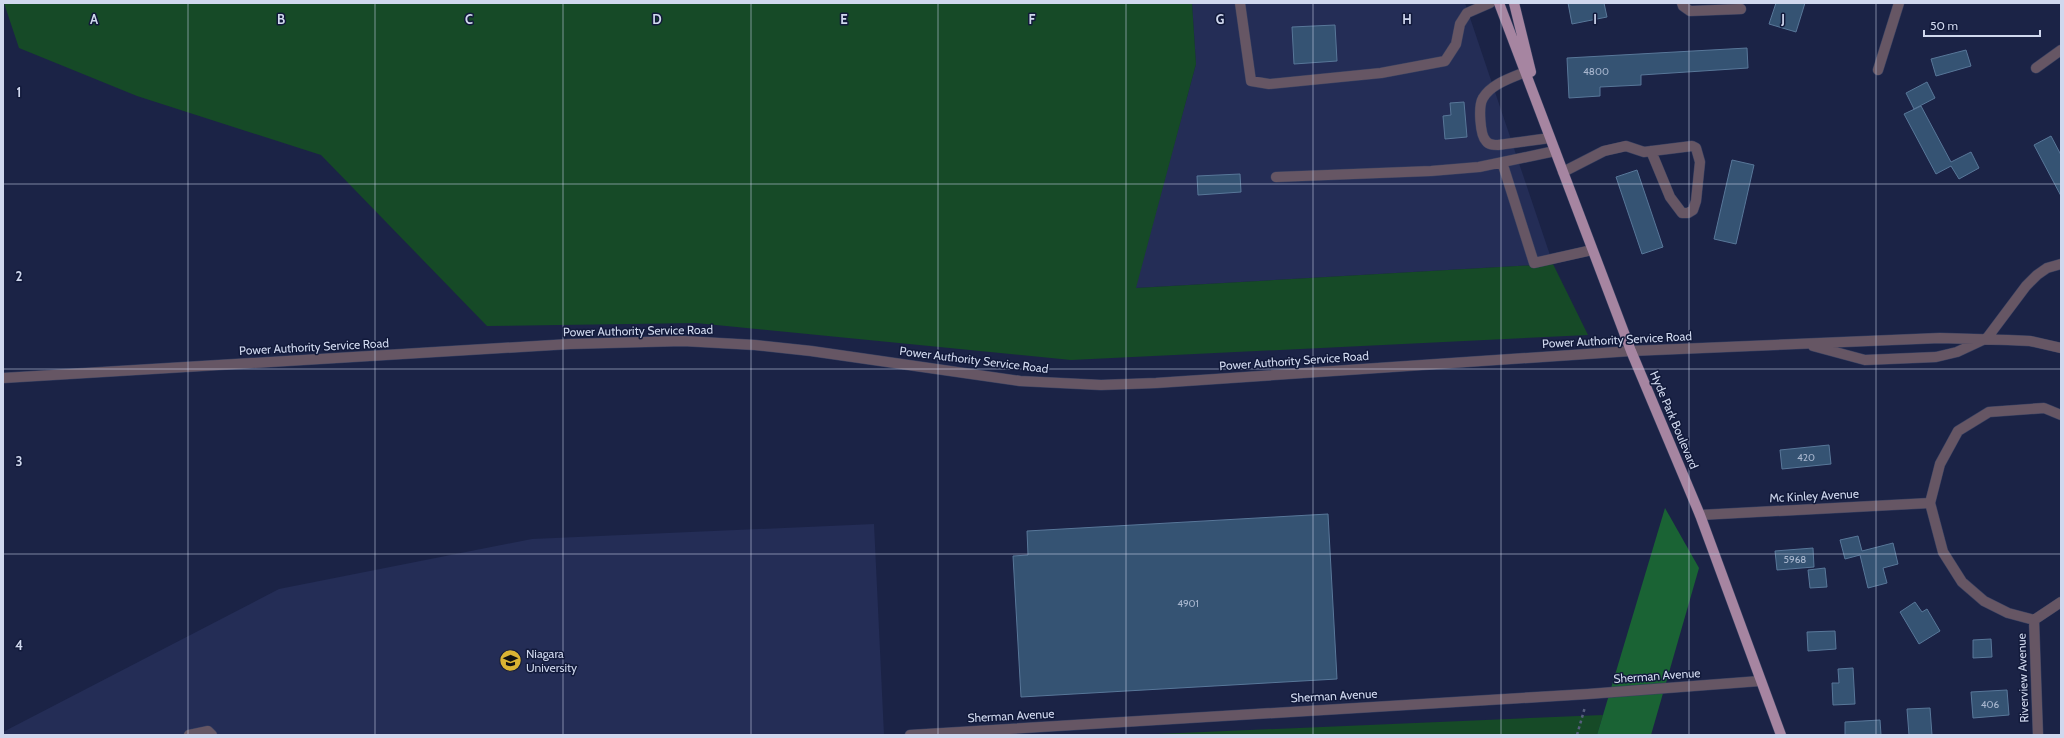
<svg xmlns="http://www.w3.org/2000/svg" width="2064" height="738" viewBox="0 0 2064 738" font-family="Cabin,sans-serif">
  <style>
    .built { fill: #242d56 }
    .green { fill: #164a27 }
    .forest { fill: #1a6334 }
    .building { fill: #355373; stroke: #587799 }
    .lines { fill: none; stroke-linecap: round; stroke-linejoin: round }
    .minor-casing { stroke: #384061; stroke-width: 11 }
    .major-casing { stroke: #384061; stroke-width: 11 }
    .path { stroke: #575f7e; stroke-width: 2.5; stroke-dasharray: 3 3; stroke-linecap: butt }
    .minor { stroke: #665664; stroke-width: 10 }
    .major { stroke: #a685a1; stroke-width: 10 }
    .grid { fill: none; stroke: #d0d8ee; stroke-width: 1; stroke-opacity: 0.55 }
    .labels { text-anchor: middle; stroke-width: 3; stroke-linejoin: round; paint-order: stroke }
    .number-label { font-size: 10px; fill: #a9b7cf }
    .street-label { font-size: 12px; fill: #d0d8ee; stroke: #121a3b }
    .poi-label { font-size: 12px; fill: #d0d8ee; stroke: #121a3b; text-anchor: start }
    .grid-label { font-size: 13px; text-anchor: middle; font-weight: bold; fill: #d0d8ee; stroke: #121a3b; stroke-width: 3; stroke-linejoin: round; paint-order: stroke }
  </style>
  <rect width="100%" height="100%" fill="#1b2346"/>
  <path class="built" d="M1192,3h273l88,261 -418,24 61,-224z
    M874,524l10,211h-881v-3l276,-143 253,-50z"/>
  <path class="green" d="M4,3h1188l4,61 -60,224 417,-24 35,71 -517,25 -375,-37 -209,3 -166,-171 -184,-59 -118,-48z
    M1603,715l-6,20h-440v-1z"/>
  <path class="forest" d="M1665,508l34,60 -48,167h-54z"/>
  <path class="building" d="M1568,3h36l3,14 -35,7z
    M1776,3h29l-9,29 -27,-8z
    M1335,25l2,36 -43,3 -2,-37z
    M1747,48l1,20 -107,7v10l-41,2v9l-31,2 -2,-40z
    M1966,50l5,16 -35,10 -5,-17z
    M1927,82l8,16 -21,11 -8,-16z
    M1464,102l3,35 -22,2 -2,-23 8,-1 -1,-12z
    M1921,106l30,56 20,-10 8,16 -20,11 -8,-13 -15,8 -32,-60z
    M2051,136l10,19v41l-27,-51z
    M1732,160l22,5 -18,79 -22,-5z
    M1637,170l26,77 -21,7 -26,-77z
    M1240,174l1,18 -43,3 -1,-19z
    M1829,445l2,19 -49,5 -2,-19z
    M1328,514l9,165 -316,18 -8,-141 15,-1 -1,-24z
    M1858,536l4,15 31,-8 5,21 -15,4 4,15 -19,5 -8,-33 -15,4 -5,-19z
    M1813,548l1,19 -37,3 -2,-19z
    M1825,568l2,19 -17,1 -2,-18z
    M1915,602l7,10 5,-3 13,22 -21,13 -19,-32z
    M1835,631l1,18 -28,2 -1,-19z
    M1991,639l1,18 -19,1v-18z
    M1853,668l2,36 -22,1 -1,-22h7l-1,-14z
    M2007,690l2,25 -36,3 -2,-26z
    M1930,708l2,27h-23l-2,-26z
    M1880,720l1,15h-36v-13z"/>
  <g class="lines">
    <defs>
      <path id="minor" d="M1240,3l11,78 18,3 112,-11 64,-12 11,-17 4,-20 7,-11 23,-10
        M1682,3l1,3 7,5 51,-2
        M2036,68l25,-18
        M1878,70l21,-67
        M1525,72c-14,6 -34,12 -42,26 -5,8 -3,37 3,43 3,4 7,4 12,4l52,-7
        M1502,162l32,101 58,-13
        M1563,172l41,-21 22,-5 18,6 48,-6 4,2 4,14 -4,39 -3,9 -5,3h-6l-12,-16 -19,-46
        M1276,177l155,-6 48,-4 76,-16
        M1813,346l52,14 71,-3 21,-5 30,-14 39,-52 11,-11 10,-7 14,-4
        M3,378l567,-34 113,-3 72,4 56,6 209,30 81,4 55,-2 475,-32 309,-13 68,2 22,1 31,7
        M2061,415l-17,-7 -55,4 -31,19 -18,33 -10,39 13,49 19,30 22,19 24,12 26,7 27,-18
        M1700,515l230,-12
        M2034,620l4,115
        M189,735l19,-4 4,4
        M910,735l678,-41 172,-13"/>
      <path id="major" d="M1499,3l132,348 69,164 81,220
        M1514,3l17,69"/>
    </defs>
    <use href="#minor" class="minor-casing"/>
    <use href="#major" class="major-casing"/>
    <path class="path" d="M1577,735l8,-28"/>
    <use href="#minor" class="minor"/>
    <use href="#major" class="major"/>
  </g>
  <path class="grid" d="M188,3v732M375,3v732M563,3v732M751,3v732M938,3v732M1126,3v732M1313,3v732M1501,3v732M1689,3v732M1876,3v732M3,184h2058M3,369h2058M3,554h2058"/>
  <defs>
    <symbol id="university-disc" viewBox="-11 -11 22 22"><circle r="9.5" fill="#dab333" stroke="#121a3b"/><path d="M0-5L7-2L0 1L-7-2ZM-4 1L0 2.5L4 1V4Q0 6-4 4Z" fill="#111"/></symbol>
  </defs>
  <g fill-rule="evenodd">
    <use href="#university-disc" x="498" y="648" width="25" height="25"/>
  </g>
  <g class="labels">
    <g class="number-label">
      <text x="1596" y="75">4800</text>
      <text x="1806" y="461">420</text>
      <text x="1795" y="563">5968</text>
      <text x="1188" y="607">4901</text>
      <text x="1990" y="708">406</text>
    </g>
    <g class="street-label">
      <text transform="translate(638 331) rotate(-1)" y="4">Power Authority Service Road</text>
      <text transform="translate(1617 340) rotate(-3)" y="4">Power Authority Service Road</text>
      <text transform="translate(314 347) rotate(-3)" y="4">Power Authority Service Road</text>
      <text transform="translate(974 360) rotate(7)" y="4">Power Authority Service Road</text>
      <text transform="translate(1294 361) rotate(-4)" y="4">Power Authority Service Road</text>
      <text transform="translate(1674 420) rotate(67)" y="4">Hyde Park Boulevard</text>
      <text transform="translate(1814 496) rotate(-3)" y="4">Mc Kinley Avenue</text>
      <text transform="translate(1657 676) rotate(-4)" y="4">Sherman Avenue</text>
      <text transform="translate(2023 678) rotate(-92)" y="4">Riverview Avenue</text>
      <text transform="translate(1334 696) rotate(-3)" y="4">Sherman Avenue</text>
      <text transform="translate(1011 716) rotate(-3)" y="4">Sherman Avenue</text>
    </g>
    <g class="poi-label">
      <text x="526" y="658">Niagara<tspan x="526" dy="14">University</tspan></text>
    </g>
  </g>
  <g class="grid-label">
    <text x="94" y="24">A</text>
    <text x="281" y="24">B</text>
    <text x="469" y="24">C</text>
    <text x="657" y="24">D</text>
    <text x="844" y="24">E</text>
    <text x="1032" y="24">F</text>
    <text x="1220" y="24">G</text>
    <text x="1407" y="24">H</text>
    <text x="1595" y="24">I</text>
    <text x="1783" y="24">J</text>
    <text x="19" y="97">1</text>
    <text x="19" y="281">2</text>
    <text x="19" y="466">3</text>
    <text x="19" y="650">4</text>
  </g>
  <rect width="2064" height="738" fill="none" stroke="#d0d8ee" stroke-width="8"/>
  <path d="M1924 30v6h116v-6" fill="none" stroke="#d0d8ee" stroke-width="2"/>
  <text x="1930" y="30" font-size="12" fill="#d0d8ee" stroke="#121a3b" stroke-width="3" paint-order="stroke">50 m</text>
</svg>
